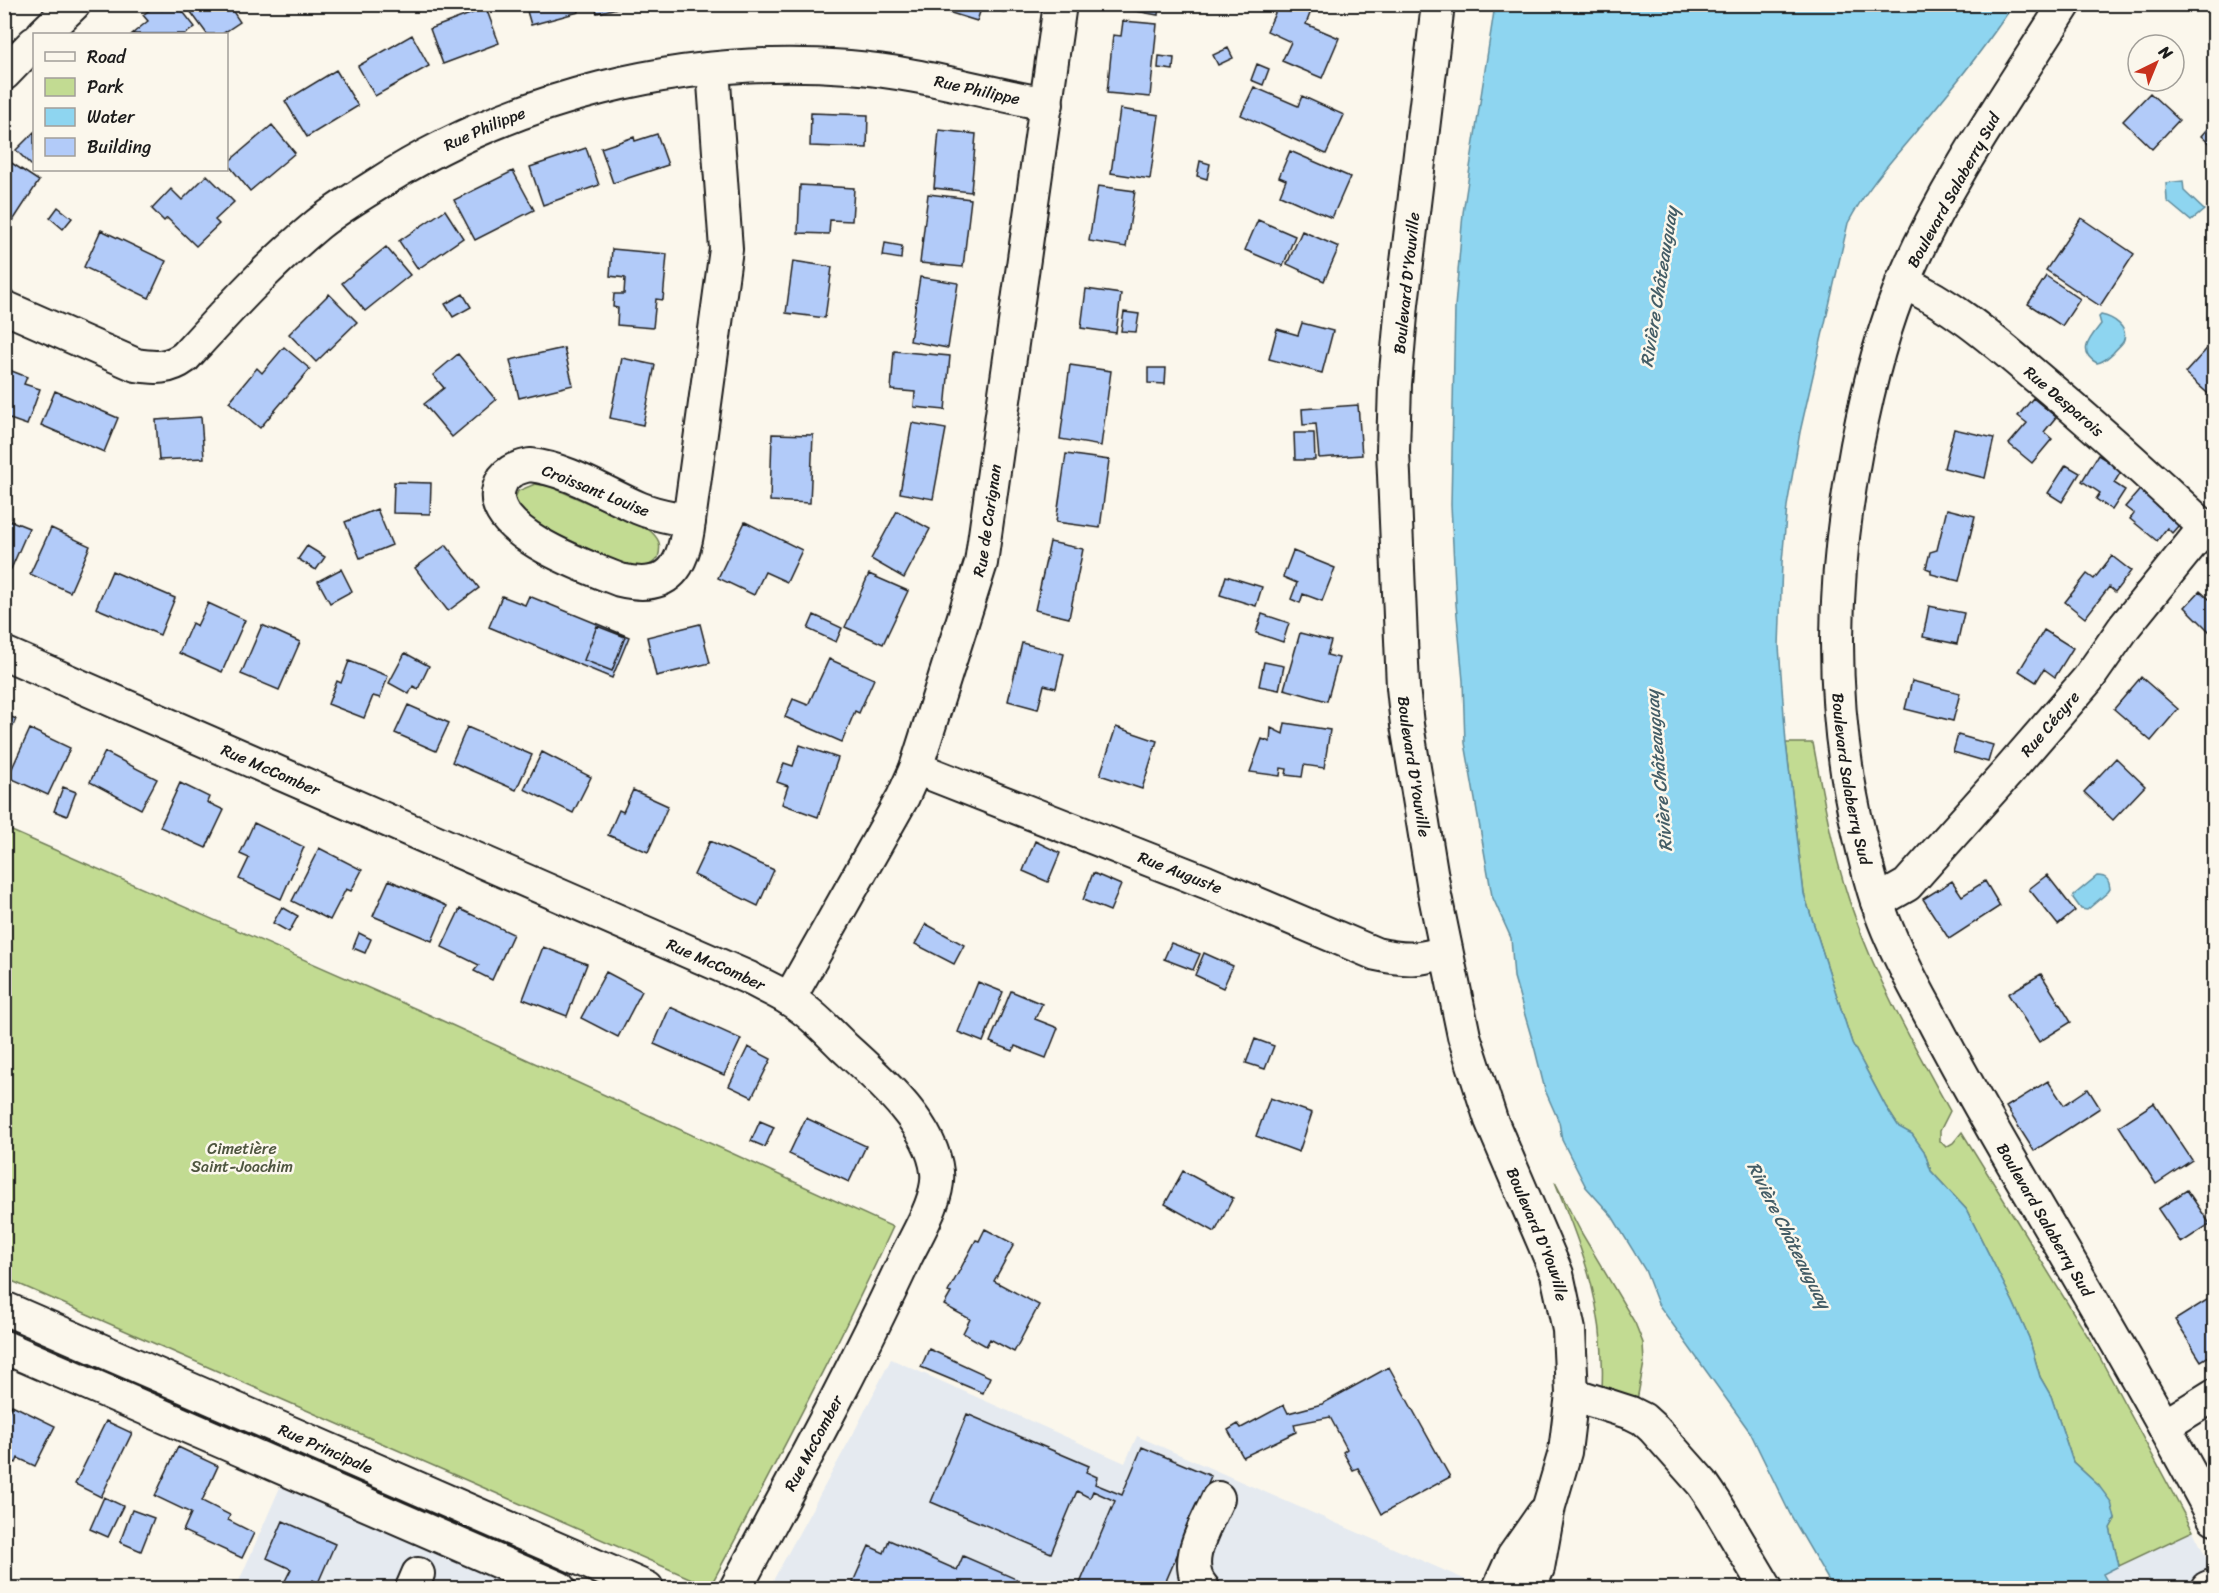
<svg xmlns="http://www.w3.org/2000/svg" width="2219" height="1593" viewBox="0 0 2219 1593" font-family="Sriracha,sans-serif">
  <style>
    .built { fill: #e5eaf0 }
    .green { fill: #c2db92; stroke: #6f7c57; stroke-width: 1.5 }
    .water { fill: #8ed5f0; stroke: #608b9b; stroke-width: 1.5 }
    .building { fill: #b2cbf9; stroke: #1c1c1c; stroke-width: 1.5 }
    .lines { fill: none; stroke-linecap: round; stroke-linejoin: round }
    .minor-casing { stroke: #1c1c1c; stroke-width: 36 }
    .minor { stroke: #fbf7ec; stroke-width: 32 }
    .labels { text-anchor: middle; stroke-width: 5; stroke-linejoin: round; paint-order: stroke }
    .street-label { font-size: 16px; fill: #1c1c1c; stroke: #fbf7ec }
    .park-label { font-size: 16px; fill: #4e553f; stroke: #fbf7ec }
    .water-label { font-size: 18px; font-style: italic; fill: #445d66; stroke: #fbf7ec }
  </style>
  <rect width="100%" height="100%" fill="#fbf7ec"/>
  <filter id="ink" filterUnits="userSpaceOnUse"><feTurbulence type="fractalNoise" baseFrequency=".0167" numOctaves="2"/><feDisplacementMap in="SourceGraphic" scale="12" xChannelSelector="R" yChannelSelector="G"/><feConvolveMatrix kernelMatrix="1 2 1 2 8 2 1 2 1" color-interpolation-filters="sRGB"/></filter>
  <g filter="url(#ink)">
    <path class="built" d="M891,1359l234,104 12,-27 336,147 -3,5h-701l85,-156z
      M281,1485l237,103h-282z
      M2193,1531l21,41v16h-103l-8,-14z"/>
    <path class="green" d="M535,484l14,2 99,43c11,9 14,15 10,29 -9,9 -15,11 -28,10l-95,-44 -13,-11 -7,-15 3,-7z
      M1786,743h27c11,58 21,118 42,174 24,68 61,132 95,194l-10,20v10l6,6 7,-4 9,-11 130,211 101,188 -74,35 -9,-38 5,-9 -16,-33 -26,-24 -22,-66 -11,-19 -11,-39 -16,-36 -47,-93 -35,-38 -7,-20 -12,-17 -13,-7 -13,-20 -34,-64 -48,-149z
      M5,828l416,183 472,216c-57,123 -120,241 -183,360l-705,-309z
      M1555,1182l26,50 54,91 8,20 1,20 -7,37 -35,-11c4,-79 -18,-136 -47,-207z"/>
    <path class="water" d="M1495,5h518c-27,41 -58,80 -90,118 -27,33 -55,62 -75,100l-48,209 -13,74 -5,56 -3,84 7,97 18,151 48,149 34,64 13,20 13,7 12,17 7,20 35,38 47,93 16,36 11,39 11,19 22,66 26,24 12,16 4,17 -5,9 9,38 -16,8 8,14h-278l-43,-74 -40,-82 -92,-128 -13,-34 -33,-54 -26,-29 -24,-47 -3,-18 -14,-32 -10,-40 -21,-73 -3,-39 -19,-42 -27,-153 -2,-62 -7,-77 -5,-99 4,-198 8,-94z
      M2183,181l1,10 20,19 -13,11 -24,-20 -1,-18z
      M2101,315c11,2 29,12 22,27 -2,3 -7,7 -10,11 -6,5 -9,9 -16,10 -21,-11 -6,-26 4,-39l-2,-7z
      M2097,876c10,0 12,4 13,13l-2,3 -21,18 -6,-1 -8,-11 1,-3z"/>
    <path class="building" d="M157,4l5,6 7,-6h8l18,23 -10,7h-53l16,-13 -5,-6z
      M185,4h49l-4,3 10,15 -18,12h-15z
      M525,4h53l1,8 -48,13z
      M595,4h38l-36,9z
      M922,4h84l-2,8 -22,-6 -5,15z
      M1120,4h39l-1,11 -39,-7z
      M1279,4h18l14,7 -5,13 33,14 -17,40 -40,-17 9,-19 -24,-11z
      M486,8l13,35 -56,21 -13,-35z
      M1123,21l34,3 -7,73 -43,-4 6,-58 8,1z
      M412,35l17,31 -54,30 -17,-30z
      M1228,48l5,10 -15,7 -5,-10z
      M1159,56l15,2 -1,12 -15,-2z
      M1257,64l12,5 -6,16 -12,-5z
      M336,70l22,36 -51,31 -22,-36z
      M1254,87l44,19 4,-10 42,19 -18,39 -85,-39z
      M2150,93l29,27 -27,29 -29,-28z
      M1120,109l39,6 -9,64 -39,-6z
      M811,113l57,2 -1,33 -57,-2z
      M2214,121v27l-13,-12z
      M272,125l23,28 -45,38 -23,-28z
      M939,130l37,4 -5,58 -37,-4z
      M34,132v36l-18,-18z
      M657,134l11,31 -55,18 -12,-35 33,-11 1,4z
      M586,148l13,37 -56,20 -13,-38z
      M1290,151l60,26 -18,41 -52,-23 6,-15 -7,-3z
      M7,160l32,21 -32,49 -3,-2v-64z
      M1200,161l10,3 -3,15 -10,-3z
      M513,171l21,39 -59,30 -21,-40z
      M207,175l27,27 -19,18 4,4 -23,22 -29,-28 -3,3 -12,-12 19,-20 11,11z
      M800,185l54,3 -2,33 -22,-1 -1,14 -31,-1z
      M1098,186l37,5 -9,56 -37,-6z
      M928,194l43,5 -8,68 -43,-4z
      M58,207l14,11 -9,11 -13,-11z
      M445,210l18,28 -45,31 -19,-28z
      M2081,218l53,36 -34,52 -54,-36z
      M1258,220l37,16 -12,30 -38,-16z
      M101,230l65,31 -17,37 -65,-31z
      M1302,231l37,16 -15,34 -37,-17z
      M885,243l17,3 -1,13 -18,-3z
      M386,247l24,28 -45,36 -23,-28z
      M612,249l55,5 -4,46 -7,-1 -3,29 -36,-3 1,-17 -5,-1 1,-13h10l1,-16 -15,-2z
      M793,261l39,6 -7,51 -39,-5z
      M2046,276l34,23 -18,27 -34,-22z
      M920,277l38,6 -10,65 -38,-7z
      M1086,289l35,5 -5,39 -35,-5z
      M329,294l28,28 -41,40 -27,-28z
      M463,294l8,13 -18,10 -8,-13z
      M1124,312l15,2 -3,18 -15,-1z
      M1302,323l31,8 -11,42 -53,-14 8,-30 21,6z
      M2214,341v58l-29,-26z
      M284,347l26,22 -50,59 -31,-26 28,-34 5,5z
      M564,348l9,37 -54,13 -9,-38z
      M894,351l56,5 -5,54 -31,-3 1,-15 -24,-2z
      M458,354l38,46 -44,37 -28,-33 20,-16 -11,-13z
      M622,358l33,7 -12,60 -33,-7z
      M1070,365l41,6 -10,75 -41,-7z
      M4,368l23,9 -3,7 16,5 -13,36 -23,-8z
      M1148,368h18l-1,16 -17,-1z
      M55,391l63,27 -14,34 -63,-27z
      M2033,398l23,19 -12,15 8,7 -20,24 -23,-19 18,-21 -9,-7z
      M1358,405l4,50 -43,3 -3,-34 -13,1 -1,-16z
      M201,417l3,41 -45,2 -3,-40z
      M912,423l34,6 -13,70 -33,-6z
      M1954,429l40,9 -9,40 -41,-10z
      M1294,433h20l1,27h-20z
      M772,434l41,1 -3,68 -40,-2z
      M1066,454l43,6 -9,68 -44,-6z
      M2098,455l24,15 -8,13 11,7 -13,20 -16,-11 4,-6 -18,-12z
      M2066,465l14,8 -18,29 -14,-9z
      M394,482l37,1 -1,31 -37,-1z
      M2144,485l32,27 -5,7 8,6 -7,8 -5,-5 -10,13 -27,-22 4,-5 -9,-7z
      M377,509l15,36 -32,13 -15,-36z
      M1947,509l28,7 -16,65 -28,-7v-4l-5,-2 4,-16 7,-2z
      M897,511l33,18 -26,49 -33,-19z
      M4,518l25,10 -18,41 -7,-3z
      M745,522l57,28 -15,32 -22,-10 -11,23 -36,-17z
      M51,528l39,18 -20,46 -40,-18z
      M1050,542l33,7 -14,69 -34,-8z
      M446,545l33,43 -31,23 -33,-43z
      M307,546l18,11 -9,13 -18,-11z
      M1293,551l42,17 -13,33 -19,-7 -3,9 -9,-4 6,-16 -14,-6z
      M2112,556l19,15 -16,21 -6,-5 -24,31 -20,-16 22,-28 7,5z
      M341,569l11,22 -22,12 -12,-22z
      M112,571l63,27 -15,37 -64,-27z
      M869,574l39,17 -25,53 -38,-17z
      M1226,576l36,11 -6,19 -36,-11z
      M2200,591l9,8 5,-6v43l-29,-29z
      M502,596l23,9 4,-9 100,41 -17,41 -123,-51z
      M208,603l37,17 -23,52 -43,-19 13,-30 5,3z
      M1929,606l35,7 -7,31 -34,-7z
      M1262,614l27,9 -6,19 -27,-9z
      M814,615l28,13 -6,14 -28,-13z
      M700,624l10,39 -54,13 -9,-39z
      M262,625l38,17 -21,48 -38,-16z
      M597,626l28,11 -13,34 -28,-11z
      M2044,630l29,18 -18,29 -11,-8 -8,13 -17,-11z
      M1300,633l31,8 -4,14 12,3 -12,43 -43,-12z
      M1022,643l42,11 -8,34 -12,-3 -6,24 -30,-8z
      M405,653l24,13 -11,23 -5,-3 -4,8 -20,-11z
      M829,659l45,20 -15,34 -4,-2 -13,31 -57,-25 8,-18 15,6z
      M349,661l39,15 -8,22 -7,-2 -9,22 -36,-14 9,-23 4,2z
      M1264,662l20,4 -5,24 -20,-4z
      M2141,677l37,32 -27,32 -37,-32z
      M1912,681l48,12 -7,28 -48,-12z
      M408,705l41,18 -13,28 -41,-18z
      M4,714l12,5 -12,28z
      M1285,723l45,7 -6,38 -20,-3 -2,12 -16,-2 1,-6 -6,-1 -1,8 -30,-4 12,-33 8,3 1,-14 12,6z
      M467,727l65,28 -16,35 -64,-28z
      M1116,727l41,14 -15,48 -42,-14z
      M30,729l40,19 -22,47 -40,-18z
      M1958,735l35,10 -5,17 -35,-10z
      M800,745l38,13 -20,59 -36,-13 6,-18 -11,-4 7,-19 9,3z
      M105,752l52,27 -16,30 -51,-27z
      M542,752l49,25 -18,36 -49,-24z
      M2116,758l29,28 -32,34 -29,-28z
      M180,783l29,14 -2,5 17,8 -18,38 -46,-21z
      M63,787l13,5 -9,24 -13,-5z
      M633,790l35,16 -20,46 -40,-17 11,-25 4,2z
      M254,823l50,24 -23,52 -42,-20 10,-21 -9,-4z
      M710,841l64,29 -16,36 -64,-31z
      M1035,841l25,12 -12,29 -25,-11z
      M319,848l43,22 -11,21 -5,-2 -16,31 -38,-19z
      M1093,873l28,12 -11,26 -27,-11z
      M2047,875l28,36 -17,14 -29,-36z
      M389,880l58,26 -15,35 -59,-25z
      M1952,881l10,15 23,-15 15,25 -51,33 -26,-40z
      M282,907l16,9 -9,16 -16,-9z
      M460,909l53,25 -21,46 -18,-9 5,-6 -37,-18z
      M926,924l38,21 -10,19 -39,-20z
      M359,933l12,6 -6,14 -12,-5z
      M1171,943l29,11 -7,16 -29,-11z
      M543,947l44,17 -20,52 -44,-17z
      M1204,953l29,13 -10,22 -28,-13z
      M606,972l36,19 -24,46 -37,-19z
      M2041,974l30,48 -32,20 -31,-48z
      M978,982l25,10 -20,50 -25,-10z
      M1011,991l31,13 -7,15 23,9 -12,30 -31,-12 -2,5 -23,-9z
      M670,1007l71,32 -17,36 -70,-31z
      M1255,1039l19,7 -9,23 -19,-6z
      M748,1047l23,12 -19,38 -23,-11z
      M2048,1081l16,24 24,-16 12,19 -66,43 -28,-44z
      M1270,1098l42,15 -13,39 -43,-16z
      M2154,1103l38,57 -36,24 -37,-58z
      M806,1118l60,28 -17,36 -60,-28z
      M760,1121l14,6 -9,20 -14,-6z
      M1183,1171l50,27 -18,34 -50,-28z
      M2187,1190l23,34 -29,19 -23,-34z
      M985,1229l29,15 -20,37 45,24 -25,47 -24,-13 -4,7 -23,-13 7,-14 -26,-14 7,-12 -3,-1 28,-52 3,1z
      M2210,1298l4,7v48l-13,8 -26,-41z
      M929,1349l61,28 -7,16 -62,-26z
      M1389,1367l61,110 -68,37 -24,-46 -5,2 -10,-18 4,-3 -17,-32 -36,7 2,8 -53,25 -15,-27 10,-6 3,4 43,-23 4,8 34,-9z
      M12,1405l43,21 -20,40 -17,-8 -2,5 -10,-5 3,-6 -5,-2v-29z
      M967,1414l122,52 -3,6 11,5 -2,7 27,11 20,-48 69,29 -48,112h-85l37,-87 -22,-10 -3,7 -13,-7 -26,62 -120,-51z
      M106,1421l26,12 -31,64 -26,-13z
      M178,1447l40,19 -16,35 28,14 -2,5 26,13 -12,25 -59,-27 8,-18 -36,-17z
      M104,1497l19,9 -15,31 -18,-8z
      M132,1510l22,8 -13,33 -21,-9z
      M283,1521l52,23 -17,39 -5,-3 -3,8 -28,-1 9,-18 -24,-11z
      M889,1540l68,30 6,-14 69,30 -1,2h-163l-15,-6 16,-36 15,7z"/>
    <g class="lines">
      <defs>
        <g id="minor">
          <path id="s1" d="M1438,4l-36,300 -7,80 -2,67 10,236 4,38 28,171 29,140 27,84 66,154 12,56 3,64 -7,58 -16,54 -11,62 -9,20"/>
          <path id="s2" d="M2065,4c-56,89 -118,176 -160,273 -23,53 -37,111 -48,168 -25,131 -29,258 2,388 7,30 14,60 25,88 12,31 28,61 44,90 28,54 58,107 89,160 67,115 135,230 197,347"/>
          <path d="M43,34l31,-30"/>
          <path d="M4,74l30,-31"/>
          <path id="s3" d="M1902,282c50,22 90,57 131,92 62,52 122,106 181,162"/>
          <path id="s4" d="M4,307l132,58c19,3 33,4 49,-8 42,-46 84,-92 132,-132 17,-14 37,-26 56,-38 140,-91 309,-133 476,-120 67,5 132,25 198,37"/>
          <path d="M530,465c38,4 74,28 109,43 16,7 33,9 50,13 -5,45 -19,71 -69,59 -31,-12 -134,-48 -121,-92 4,-16 17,-20 31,-23z"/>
          <path d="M689,521l37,-272 -13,-180"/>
          <path id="s5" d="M4,653l745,325c13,7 27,13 40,21 21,13 38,31 55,48 34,31 88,77 93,125 3,26 -20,62 -31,85 -52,113 -112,222 -170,331"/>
          <path id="s6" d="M916,768l290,114 170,72c27,6 45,7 70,-3"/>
          <path id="s7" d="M1877,902l30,-17 99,-111 82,-95 37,-53 80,-99"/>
          <path id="s8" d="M789,999l114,-202 13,-29 65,-205 79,-559"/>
          <path id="s9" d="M4,1308l643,280"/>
          <path d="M4,1347l555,241"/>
          <path d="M1572,1394l59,19 12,6 11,10 48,54 13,19 51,86"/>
          <path d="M2164,1426l50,-31"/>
          <path d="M412,1588l6,-14"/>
          <path d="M1203,1588c-23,-25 4,-64 15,-90"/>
          <path d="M1499,1588l14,-31 30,-43"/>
          <path d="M2207,1588l7,-3"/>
        </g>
      </defs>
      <use href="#minor" class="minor-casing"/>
      <use href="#minor" class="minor"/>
    </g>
  </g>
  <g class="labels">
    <g class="street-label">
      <text dy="6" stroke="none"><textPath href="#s4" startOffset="1080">Rue Philippe</textPath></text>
      <text dy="6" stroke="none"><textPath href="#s4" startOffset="576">Rue Philippe</textPath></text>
      <text transform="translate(1953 190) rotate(-61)" y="6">Boulevard Salaberry Sud</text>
      <text transform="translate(1406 283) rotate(-84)" y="6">Boulevard D'Youville</text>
      <text dy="6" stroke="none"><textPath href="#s3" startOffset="202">Rue Desparois</textPath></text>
      <text transform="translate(596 490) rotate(22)" y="6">Croissant Louise</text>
      <text dy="6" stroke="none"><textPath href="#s8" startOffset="522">Rue de Carignan</textPath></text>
      <text dy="6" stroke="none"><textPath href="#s7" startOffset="250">Rue Cécyre</textPath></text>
      <text dy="6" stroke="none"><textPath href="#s1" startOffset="766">Boulevard D'Youville</textPath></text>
      <text dy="6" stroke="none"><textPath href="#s5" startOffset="291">Rue McComber</textPath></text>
      <text dy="6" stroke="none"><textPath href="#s2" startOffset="828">Boulevard Salaberry Sud</textPath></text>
      <text dy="6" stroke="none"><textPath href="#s6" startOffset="284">Rue Auguste</textPath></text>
      <text dy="6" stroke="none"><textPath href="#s5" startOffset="777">Rue McComber</textPath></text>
      <text dy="6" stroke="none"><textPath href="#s2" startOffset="1314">Boulevard Salaberry Sud</textPath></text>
      <text dy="6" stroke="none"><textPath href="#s1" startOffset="1252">Boulevard D'Youville</textPath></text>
      <text transform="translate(813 1443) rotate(-62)" y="6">Rue McComber</text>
      <text dy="6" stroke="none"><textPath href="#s9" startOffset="351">Rue Principale</textPath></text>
    </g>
    <g class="park-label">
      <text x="242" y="1154">Cimetière<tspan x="242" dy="18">Saint-Joachim</tspan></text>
    </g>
    <g class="water-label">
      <text transform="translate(1659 287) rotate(-81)" y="6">Rivière Châteauguay</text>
      <text transform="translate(1659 771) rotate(-95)" y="6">Rivière Châteauguay</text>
      <text transform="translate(1789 1235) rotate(63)" y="6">Rivière Châteauguay</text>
    </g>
  </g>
  <rect width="2219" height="1593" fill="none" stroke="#fbf7ec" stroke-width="24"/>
  <rect x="12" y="12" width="2195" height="1569" fill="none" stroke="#1c1c1c" stroke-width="2" filter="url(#ink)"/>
  <rect x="33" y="33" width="195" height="138" fill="#fbf7ec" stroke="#a29f99" stroke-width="1.5"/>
  <rect x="45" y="52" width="30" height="9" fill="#fbf7ec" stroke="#a29f99" stroke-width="1.5"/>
  <text x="87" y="63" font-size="18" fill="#1c1c1c">Road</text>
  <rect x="45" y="78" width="30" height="18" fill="#c2db92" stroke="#a29f99" stroke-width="1.5"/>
  <text x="87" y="93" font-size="18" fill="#1c1c1c">Park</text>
  <rect x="45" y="108" width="30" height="18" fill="#8ed5f0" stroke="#a29f99" stroke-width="1.5"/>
  <text x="87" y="123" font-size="18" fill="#1c1c1c">Water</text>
  <rect x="45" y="138" width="30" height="18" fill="#b2cbf9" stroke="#a29f99" stroke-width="1.5"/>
  <text x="87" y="153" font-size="18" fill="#1c1c1c">Building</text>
  <g transform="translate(2156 63) rotate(43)"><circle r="28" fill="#fbf7ec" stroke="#a29f99" stroke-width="1.5"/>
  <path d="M0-4.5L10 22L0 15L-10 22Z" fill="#c8321e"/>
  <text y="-9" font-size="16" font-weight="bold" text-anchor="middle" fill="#1c1c1c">N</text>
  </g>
</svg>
